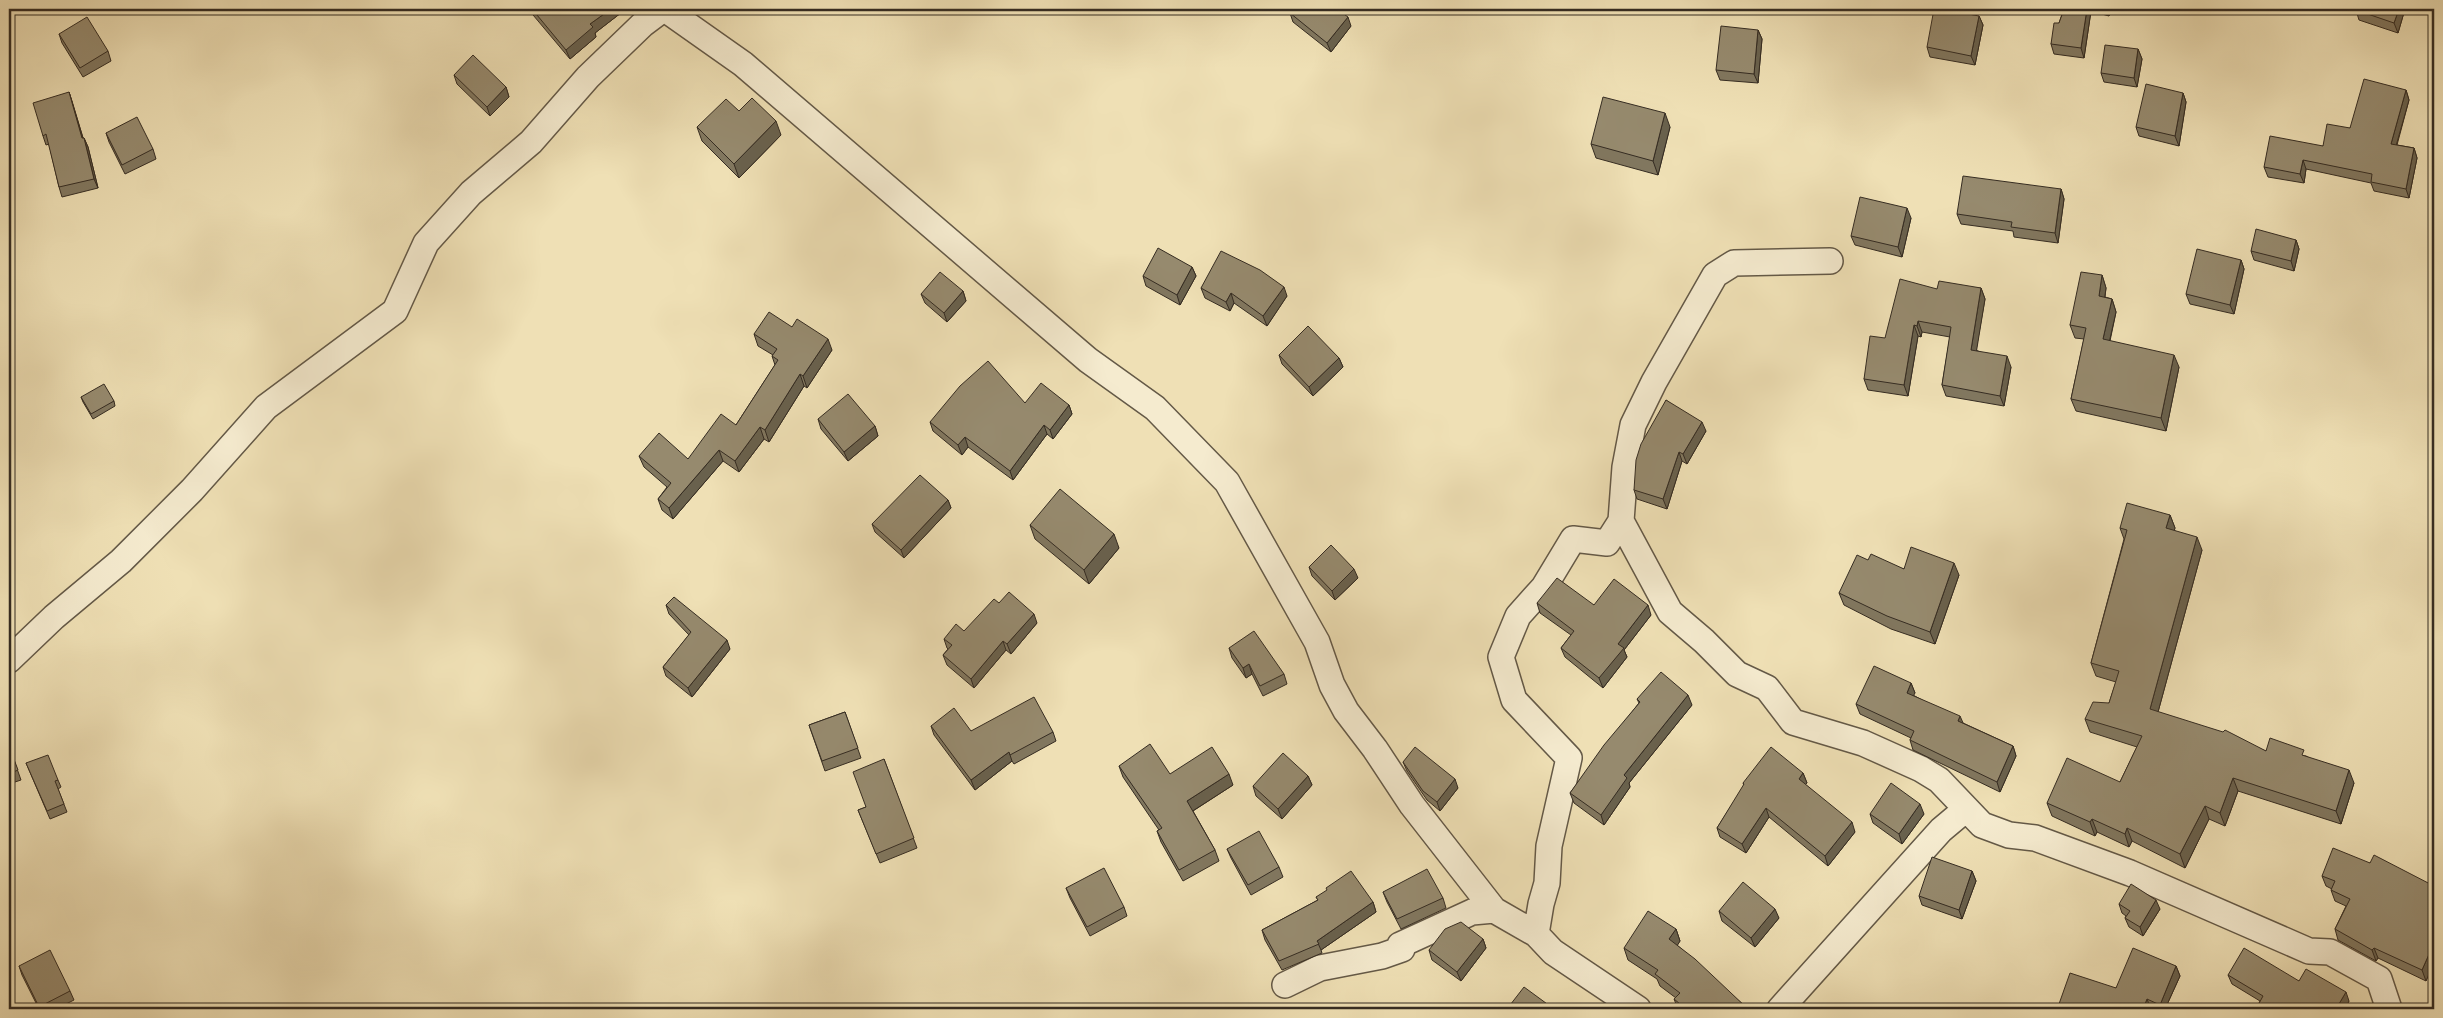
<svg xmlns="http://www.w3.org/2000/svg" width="2443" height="1018" viewBox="0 0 2443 1018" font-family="'Old Standard TT',serif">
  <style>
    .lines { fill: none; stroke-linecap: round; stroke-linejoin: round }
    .minor-casing { stroke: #645947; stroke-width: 28 }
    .minor { stroke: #f5ebcf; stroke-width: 25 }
    .wall { fill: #81775f; stroke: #352c22 }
    .shaded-wall { fill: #69614d; stroke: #352c22 }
    .building { fill: #968a6e; stroke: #352c22 }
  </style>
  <rect width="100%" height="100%" fill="#efe0b5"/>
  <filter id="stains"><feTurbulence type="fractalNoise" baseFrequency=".004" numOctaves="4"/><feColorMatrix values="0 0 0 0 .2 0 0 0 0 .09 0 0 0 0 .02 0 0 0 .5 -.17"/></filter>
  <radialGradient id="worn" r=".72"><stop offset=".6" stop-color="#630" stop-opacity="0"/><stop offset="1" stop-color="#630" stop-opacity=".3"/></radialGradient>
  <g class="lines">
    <defs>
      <path id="minor" d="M665,9l78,55 345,296 67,48 72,74 90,160 15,43 14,26 29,38 37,56 82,105 42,24 17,18 85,57
        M1621,521l49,91 34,29 33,33 30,14 26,34 70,21 58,26 18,11 43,45 27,10 26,3 95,35 179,78 21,1 49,27 10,30
        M9,660l45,-43 67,-56 71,-71 74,-83 129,-96 31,-68 45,-50 60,-51 57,-65 55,-53 20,-15
        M1536,934l5,-30 6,-21 2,-37 20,-88 -55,-58 -13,-43 17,-41 26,-29 29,-48 34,4 14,-22 4,-54 8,-42 21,-43 61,-107 19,-12 96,-2
        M1285,985l35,-17 62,-12 20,-7 -2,-4 72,-33 22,-2
        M1780,1009l161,-179 25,-21"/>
    </defs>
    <use href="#minor" class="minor-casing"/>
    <use href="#minor" class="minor"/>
  </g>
  <path class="wall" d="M528,9h98l-31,24 1,4 -26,22z
    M2064,9h47l-2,7 -18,-5 -7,47 -30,-4 -3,-10 8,-21z
    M2405,9l-7,24 -39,-13 -3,-10z
    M1290,13l61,13 -20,26 -38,-30z
    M1979,16l4,9 -8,40 -45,-8 -3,-10z
    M1758,30l4,9 -4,44 -38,-3 -4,-10z
    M59,34l49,17 3,10 -28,16 -21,-34z
    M2138,49l4,10 -5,28 -33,-5 -3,-9z
    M454,75l52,12 3,10 -19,19 -33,-32z
    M2406,90l3,10 -12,45 17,3 3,10 -8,40 -35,-7 -3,-8 -65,-14 -2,14 -36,-6 -4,-10 59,-21 27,-18z
    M69,92l14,46h1l4,9 10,41 -36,9 -3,-10 -10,-43 -3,1 -3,-9z
    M2183,93l3,9 -7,44 -40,-10 -3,-9z
    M739,111l42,24 -42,43 -37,-37 -5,-14z
    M1670,127l-12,48 -62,-17 -5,-14z
    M106,133l47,16 3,10 -31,15 -16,-32z
    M2061,189l3,10 -6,44 -44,-6 -1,-6 -52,-7 -4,-10z
    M1911,218l-9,39 -47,-12 -4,-9z
    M2296,240l3,9 -5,22 -40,-11 -3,-9z
    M2241,260l3,9 -10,45 -44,-10 -4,-10z
    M1192,267l4,9 -16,29 -34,-19 -3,-10z
    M2102,275l4,13 -1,9 7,2 4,13 -6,29 69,26 -13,64 -90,-20 -5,-12 13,-60 -9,-1 -5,-13z
    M1201,288l86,8 -20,30 -33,-23 -4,8 -25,-13z
    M1981,288l4,11 -9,51 35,17 -7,39 -58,-10 -4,-11 8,-48 -28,-5 -1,5 -3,-1 -10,60 -40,-6 -4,-11 21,-41 52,-49z
    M963,291l3,10 -19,21 -22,-19 -4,-9z
    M792,327l40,23 -25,38 -3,-2 -35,56 -5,-3 -25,33 -16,-11 -50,58 -11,-9 -4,-11 9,-12 -23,-20 -5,-11 49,3 48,-34 39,-60 -3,-9 1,-1 -15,-9 -4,-12z
    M1279,355l60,3 4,9 -30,29 -31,-32z
    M81,397l33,4 1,5 -22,13 -10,-17z
    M1666,400l40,31 -19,33 -5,-3 -15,48 -30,-10 -3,-9z
    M1025,403l44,2 3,9 -19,25 -6,-5 -34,46 -45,-33 -6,8 -29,-24 -3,-9z
    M818,419l57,7 3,10 -30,25 -27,-32z
    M948,500l3,8 -47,50 -29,-26 -3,-8z
    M2170,515l5,13 -1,2 28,20 -44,162 108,39 40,5 48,27 -13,41 -103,-33 -13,35 -16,-7 -24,49 -53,-27 -3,6 -32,-15 -2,4 -43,-20 -5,-13 73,-21 17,-35 -47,-15 -5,-13 24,-16 7,-21 -20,-6 -5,-13 33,-124 -4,-11z
    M1030,525l89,23 -30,36 -54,-45z
    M1868,560l36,9 55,6 -24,69 -44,-15 -47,-24 -5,-12z
    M1309,567l49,11 -23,22 -23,-24z
    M999,603l38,20 -26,31 -5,-4 -32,38 -27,-23 -4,-10 5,-6 -1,-1 -3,-9 20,-8z
    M1537,603l57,2 57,10 -27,35 3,7 -24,31 -38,-31 -4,-9 10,-13 -31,-22z
    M666,605l64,44 -38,48 -26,-21 -3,-9 26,-32 -20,-21z
    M1229,648l55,26 3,10 -24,12 -11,-22 -6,4 -14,-20z
    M1911,683l4,10 -2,2 50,28 50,23 3,10 -16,36 -87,-42 -3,-10 1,-2 -51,-24 -4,-10z
    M1637,699l55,6 -63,78 1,4 -26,38 -30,-22 -4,-10 69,-90z
    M845,712l16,46 -36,13 -16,-46z
    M931,726l40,5 82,1 3,9 -42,23 -2,-3 -37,29 -41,-55z
    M9,746l12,34 -12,4z
    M884,759l33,89 -37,15 -22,-53 8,-3z
    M1403,762l55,26 -18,23 -13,-11 -20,-29z
    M26,763l32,17 3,7 -3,2 9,23 -17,7z
    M1119,766l114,19 -40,26 22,39 4,11 -36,20 -22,-39 -4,-11 2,-1 -36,-53z
    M1803,773l4,10 -2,1 50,48 -27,34 -59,-49 -23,36 -26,-16 -3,-9 27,-42 -1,-3z
    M1308,776l4,9 -30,34 -26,-23 -3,-10z
    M1870,814h54l-22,30 -29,-21z
    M1227,849l52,18 4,10 -32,18 -20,-37z
    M2370,863l64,23v76l-8,19 -48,-23 -2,3 -38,-21 -3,-11 11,-23 -11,-5 -4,-11 1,-1 -6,-3 -4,-10z
    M1972,871l4,10 -14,38 -40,-14 -3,-9z
    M1066,888l58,19 3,9 -37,20 -20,-38z
    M1383,892l60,6 3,10 -45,21 -14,-27z
    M1316,897l57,5 3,10 -55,38 1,3 -40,17 -17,-30 -3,-10 56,-30z
    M2119,904l41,5 -17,27 -14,-9 -4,-9 1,-2 -4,-3z
    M1719,911l60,7 -24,29 -33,-26z
    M1676,929l4,12 -3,4 71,64h-70l-4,-10 2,-1 -16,-12 -3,-7 -29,-19 -4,-12z
    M1483,939l3,9 -25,33 -29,-21 -3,-10z
    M19,966l51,25 4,9 -18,9h-17l-17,-34z
    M2176,966l4,10 -15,33h-104l-2,-5 57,-16z
    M2228,975l71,6 50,20 -4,8h-89l4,-8 -28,-17z"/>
  <path class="shaded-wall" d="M611,9h15l-31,24 1,4 -26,22 -4,-9 24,-26z
    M2087,9h3l1,2 -7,47 -3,-10z
    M2106,9h5l-2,7z
    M2399,9h6l-7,24 -4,-10z
    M1979,16l4,9 -8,40 -4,-9z
    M1348,17l3,9 -20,26 -4,-9z
    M1758,30l4,9 -4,44 -4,-9z
    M2138,49l4,10 -5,28 -3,-9z
    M506,87l3,10 -19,19 -3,-9z
    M2406,90l3,10 -15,53 -3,-9z
    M69,92l3,9 14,47 -4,-10z
    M2183,93l3,9 -7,44 -4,-10z
    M1665,113l5,14 -12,48 -5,-14z
    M776,121l5,14 -42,43 -5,-14z
    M84,138l4,9 10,41 -4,-9z
    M2414,148l3,10 -8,40 -3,-9z
    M2303,160l3,9 -2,14 -4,-9z
    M2061,189l3,10 -6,44 -3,-10z
    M1907,208l4,10 -9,39 -4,-10z
    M2296,240l3,9 -5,22 -3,-10z
    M2241,260l3,9 -10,45 -4,-9z
    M1192,267l4,9 -16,29 -3,-10z
    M2102,275l4,13 -3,21 -4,-13z
    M1284,287l3,9 -20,30 -4,-10z
    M1981,288l4,11 -10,61 -4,-10z
    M963,291l3,10 -19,21 -3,-9z
    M1231,293l3,10 -4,8 -4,-9z
    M2112,299l4,13 -9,40 -4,-13z
    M1918,321l4,11 -1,5 -4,-11z
    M1914,325l4,11 -10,60 -4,-11z
    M828,339l4,11 -25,38 -4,-12z
    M2174,355l5,12 -13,64 -5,-13z
    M2007,356l4,11 -7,39 -4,-10z
    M1339,358l4,9 -30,29 -4,-9z
    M800,374l4,12 -35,56 -4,-12z
    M1069,405l3,9 -19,25 -3,-9z
    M1702,422l4,9 -19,33 -4,-10z
    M1044,425l3,9 -34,46 -3,-9z
    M875,426l3,10 -30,25 -4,-9z
    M760,427l4,12 -25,33 -4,-11z
    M965,437l3,10 -6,8 -4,-10z
    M719,450l4,11 -50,58 -4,-11z
    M1679,452l3,9 -15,48 -4,-10z
    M948,500l3,8 -47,50 -3,-8z
    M2170,515l5,13 -4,14 -5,-14z
    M1114,534l5,14 -30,36 -5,-14z
    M2197,537l5,13 -47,173 -5,-14z
    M1954,563l5,12 -24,69 -5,-12z
    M1354,569l4,9 -23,22 -3,-9z
    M1648,605l3,10 -27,35 3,7 -24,31 -4,-10 19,-34z
    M1034,614l3,9 -26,31 -4,-10z
    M727,640l3,9 -38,48 -4,-9z
    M1003,641l3,9 -32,38 -3,-9z
    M1249,664l3,10 -6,4 -3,-10z
    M1911,683l4,10 -5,9 -3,-9z
    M1688,695l4,10 -63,78 1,4 -26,38 -3,-10 23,-40z
    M1960,716l4,9 -6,-4z
    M2013,746l3,10 -16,36 -3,-10z
    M1009,752l3,9 -37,29 -4,-10z
    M2349,770l5,13 -13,41 -5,-13z
    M1803,773l4,10 -5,5 -3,-9z
    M1229,774l4,11 -42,27 -4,-11z
    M1308,776l4,9 -30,34 -4,-10z
    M2233,778l5,13 -13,35 -5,-13z
    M1455,779l3,9 -18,23 -3,-9z
    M1920,804l4,10 -22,30 -3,-10z
    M2205,806l4,13 -24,49 -5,-14z
    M1766,808l3,9 -23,36 -4,-9z
    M2092,819l5,13 -2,4 -5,-14z
    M1852,822l3,10 -27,34 -3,-10z
    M2127,828l5,13 -3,6 -4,-13z
    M1972,871l4,10 -14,38 -3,-9z
    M2156,900l4,9 -17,27 -3,-9z
    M1373,902l3,10 -55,38 -4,-9z
    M1775,909l4,9 -24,29 -4,-9z
    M1676,929l4,12 -6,10 -5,-12z
    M1483,939l3,9 -25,33 -4,-9z
    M2434,943v19l-8,19 -4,-11z
    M2374,948l4,10 -2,3 -4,-11z
    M2176,966l4,10 -15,33h-4l-1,-4z
    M2346,992l3,9 -4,8h-9z
    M2147,999l4,10h-8z"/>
  <path class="building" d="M532,9h79l-21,15 3,3 -27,23z
    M1293,9h44l11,8 -21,26 -37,-30z
    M1934,9h8l37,7 -8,40 -44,-9z
    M2064,9h23l-6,39 -30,-4 3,-21h5z
    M2356,9h43l-5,14 -38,-13z
    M87,17l21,34 -28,17 -21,-34z
    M1721,26l37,4 -4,44 -38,-4z
    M2105,45l33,4 -4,29 -33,-5z
    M473,55l33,32 -19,20 -33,-32z
    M2364,79l42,11 -15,54 23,4 -8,41 -35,-7 1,-8 -69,-14 -3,14 -36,-7 6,-31 53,10 4,-22 23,4z
    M2146,84l37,9 -8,43 -39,-9z
    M69,92l13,46h2l10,41 -35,8 -13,-53 -3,2 -10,-33z
    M1603,97l62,16 -12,48 -62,-17z
    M752,98l24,23 -42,43 -37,-37 29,-28 13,12z
    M137,117l16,32 -31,16 -16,-32z
    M1963,176l98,13 -6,44 -44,-6 1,-5 -55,-8z
    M1860,197l47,11 -9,39 -47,-11z
    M2256,229l40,11 -5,21 -40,-10z
    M1158,248l34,19 -15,28 -34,-19z
    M2197,249l44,11 -11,45 -44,-11z
    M1221,251l39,19 24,17 -21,29 -32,-23 -5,9 -25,-14z
    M940,272l23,19 -19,22 -23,-19z
    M2081,272l21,3 -3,21 13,3 -9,40 71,16 -13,63 -90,-19 15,-71 -16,-3z
    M1900,279l37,10 2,-8 42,7 -10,62 36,6 -7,40 -58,-11 9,-58 -33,-6 -1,5 -3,-1 -10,60 -40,-6 6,-43 15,2z
    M769,312l23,15 5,-8 31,20 -25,37 -3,-2 -35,56 -5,-3 -25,34 -16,-11 -50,58 -11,-9 13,-16 -32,-27 20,-23 29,26 33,-45 15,11 42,-65 -6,-4 5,-7 -23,-15z
    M1308,326l31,32 -30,29 -30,-32z
    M988,361l37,42 16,-20 28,22 -19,25 -6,-5 -34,46 -45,-34 -7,8 -28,-23 30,-36z
    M104,384l10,17 -23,13 -10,-17z
    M848,394l27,32 -31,26 -26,-33z
    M1666,400l36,22 -19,32 -4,-2 -16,47 -29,-9 2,-30 5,-16z
    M920,475l28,25 -47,50 -29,-26z
    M1060,489l54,45 -30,36 -54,-45z
    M2127,503l43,12 -4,13 31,9 -47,172 73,23 2,-2 41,21 4,-13 34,12 -2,5 47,15 -13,41 -103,-33 -13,35 -15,-7 -25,48 -53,-26 -2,6 -33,-15 -2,3 -43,-19 20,-45 53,24 22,-46 -57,-17 8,-17 16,1 10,-32 -28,-8 36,-133 -7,-2z
    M1331,545l23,24 -22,22 -23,-24z
    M1911,547l43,16 -24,69 -43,-16 -48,-23 18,-38 11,5 3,-6 33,15z
    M1557,578l37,27 20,-26 34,26 -30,39 6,4 -25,30 -38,-30 13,-17 -37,-28z
    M1009,592l25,22 -27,30 -4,-3 -32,38 -28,-24 9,-10 -8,-6 12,-15 8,7 30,-32 5,4z
    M674,597l53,43 -39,48 -25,-21 28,-35 -25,-27z
    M1254,631l30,43 -24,12 -11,-22 -6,4 -14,-20z
    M1874,666l37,17 -4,10 53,23 -2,5 55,25 -16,36 -87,-42 4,-9 -58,-27z
    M1661,672l27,23 -64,80 3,3 -26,37 -31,-22 34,-48 36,-43 -3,-3z
    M1034,697l19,35 -43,23 -1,-3 -38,28 -40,-54 23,-18 17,23z
    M845,712l13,36 -36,13 -13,-36z
    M1150,744l20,30 42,-27 17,27 -42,27 28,49 -36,20 -22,-39 5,-3 -43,-62z
    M9,746l9,24 -9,4z
    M1415,747l40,32 -18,23 -14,-11 -20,-29z
    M1771,747l32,26 -4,6 53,43 -27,34 -59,-48 -24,36 -25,-16 27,-44 -1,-1z
    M1283,753l25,23 -30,33 -25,-23z
    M48,755l10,25 -3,1 9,23 -17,7 -21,-48z
    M884,759l30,79 -38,16 -18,-44 8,-3 -13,-35z
    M1891,783l29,21 -21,30 -29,-20z
    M1259,831l20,36 -31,18 -21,-36z
    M2333,848l37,15 4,-8 60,31v57l-12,27 -48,-22 -2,2 -37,-21 15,-30 -19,-9 4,-9 -13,-5z
    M1932,857l40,14 -13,39 -40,-14z
    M1104,868l20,39 -37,20 -21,-39z
    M1427,869l16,29 -46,21 -14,-27z
    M1351,871l22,31 -56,39 2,3 -40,17 -17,-31 56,-30 -2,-3 11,-7 -1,-2z
    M1743,882l32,27 -24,29 -32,-27z
    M2131,884l25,16 -16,27 -15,-9 5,-7 -11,-7z
    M1648,911l28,18 -7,10 26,20 53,50h-62l-12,-10 6,-6 -25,-19 3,-4 -34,-22z
    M1461,922l22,17 -26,33 -28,-22 16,-21z
    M2133,948l43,18 -16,39 -13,-6 -4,10h-69l-15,-5 11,-31 46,15z
    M2244,948l55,33 7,-12 40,23 -10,17h-80l7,-13 -35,-21z
    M50,950l20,41 -31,16 -20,-41z
    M1524,987l30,22h-47z
    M1345,1006l2,3h-7z"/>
  <rect width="2443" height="1018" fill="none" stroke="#efe0b5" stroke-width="30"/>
  <rect x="10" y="10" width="2423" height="998" fill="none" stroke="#352c22" stroke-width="2.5"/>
  <rect x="15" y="15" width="2413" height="988" fill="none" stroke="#352c22"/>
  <rect width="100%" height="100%" filter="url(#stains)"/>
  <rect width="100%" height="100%" fill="url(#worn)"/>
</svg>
